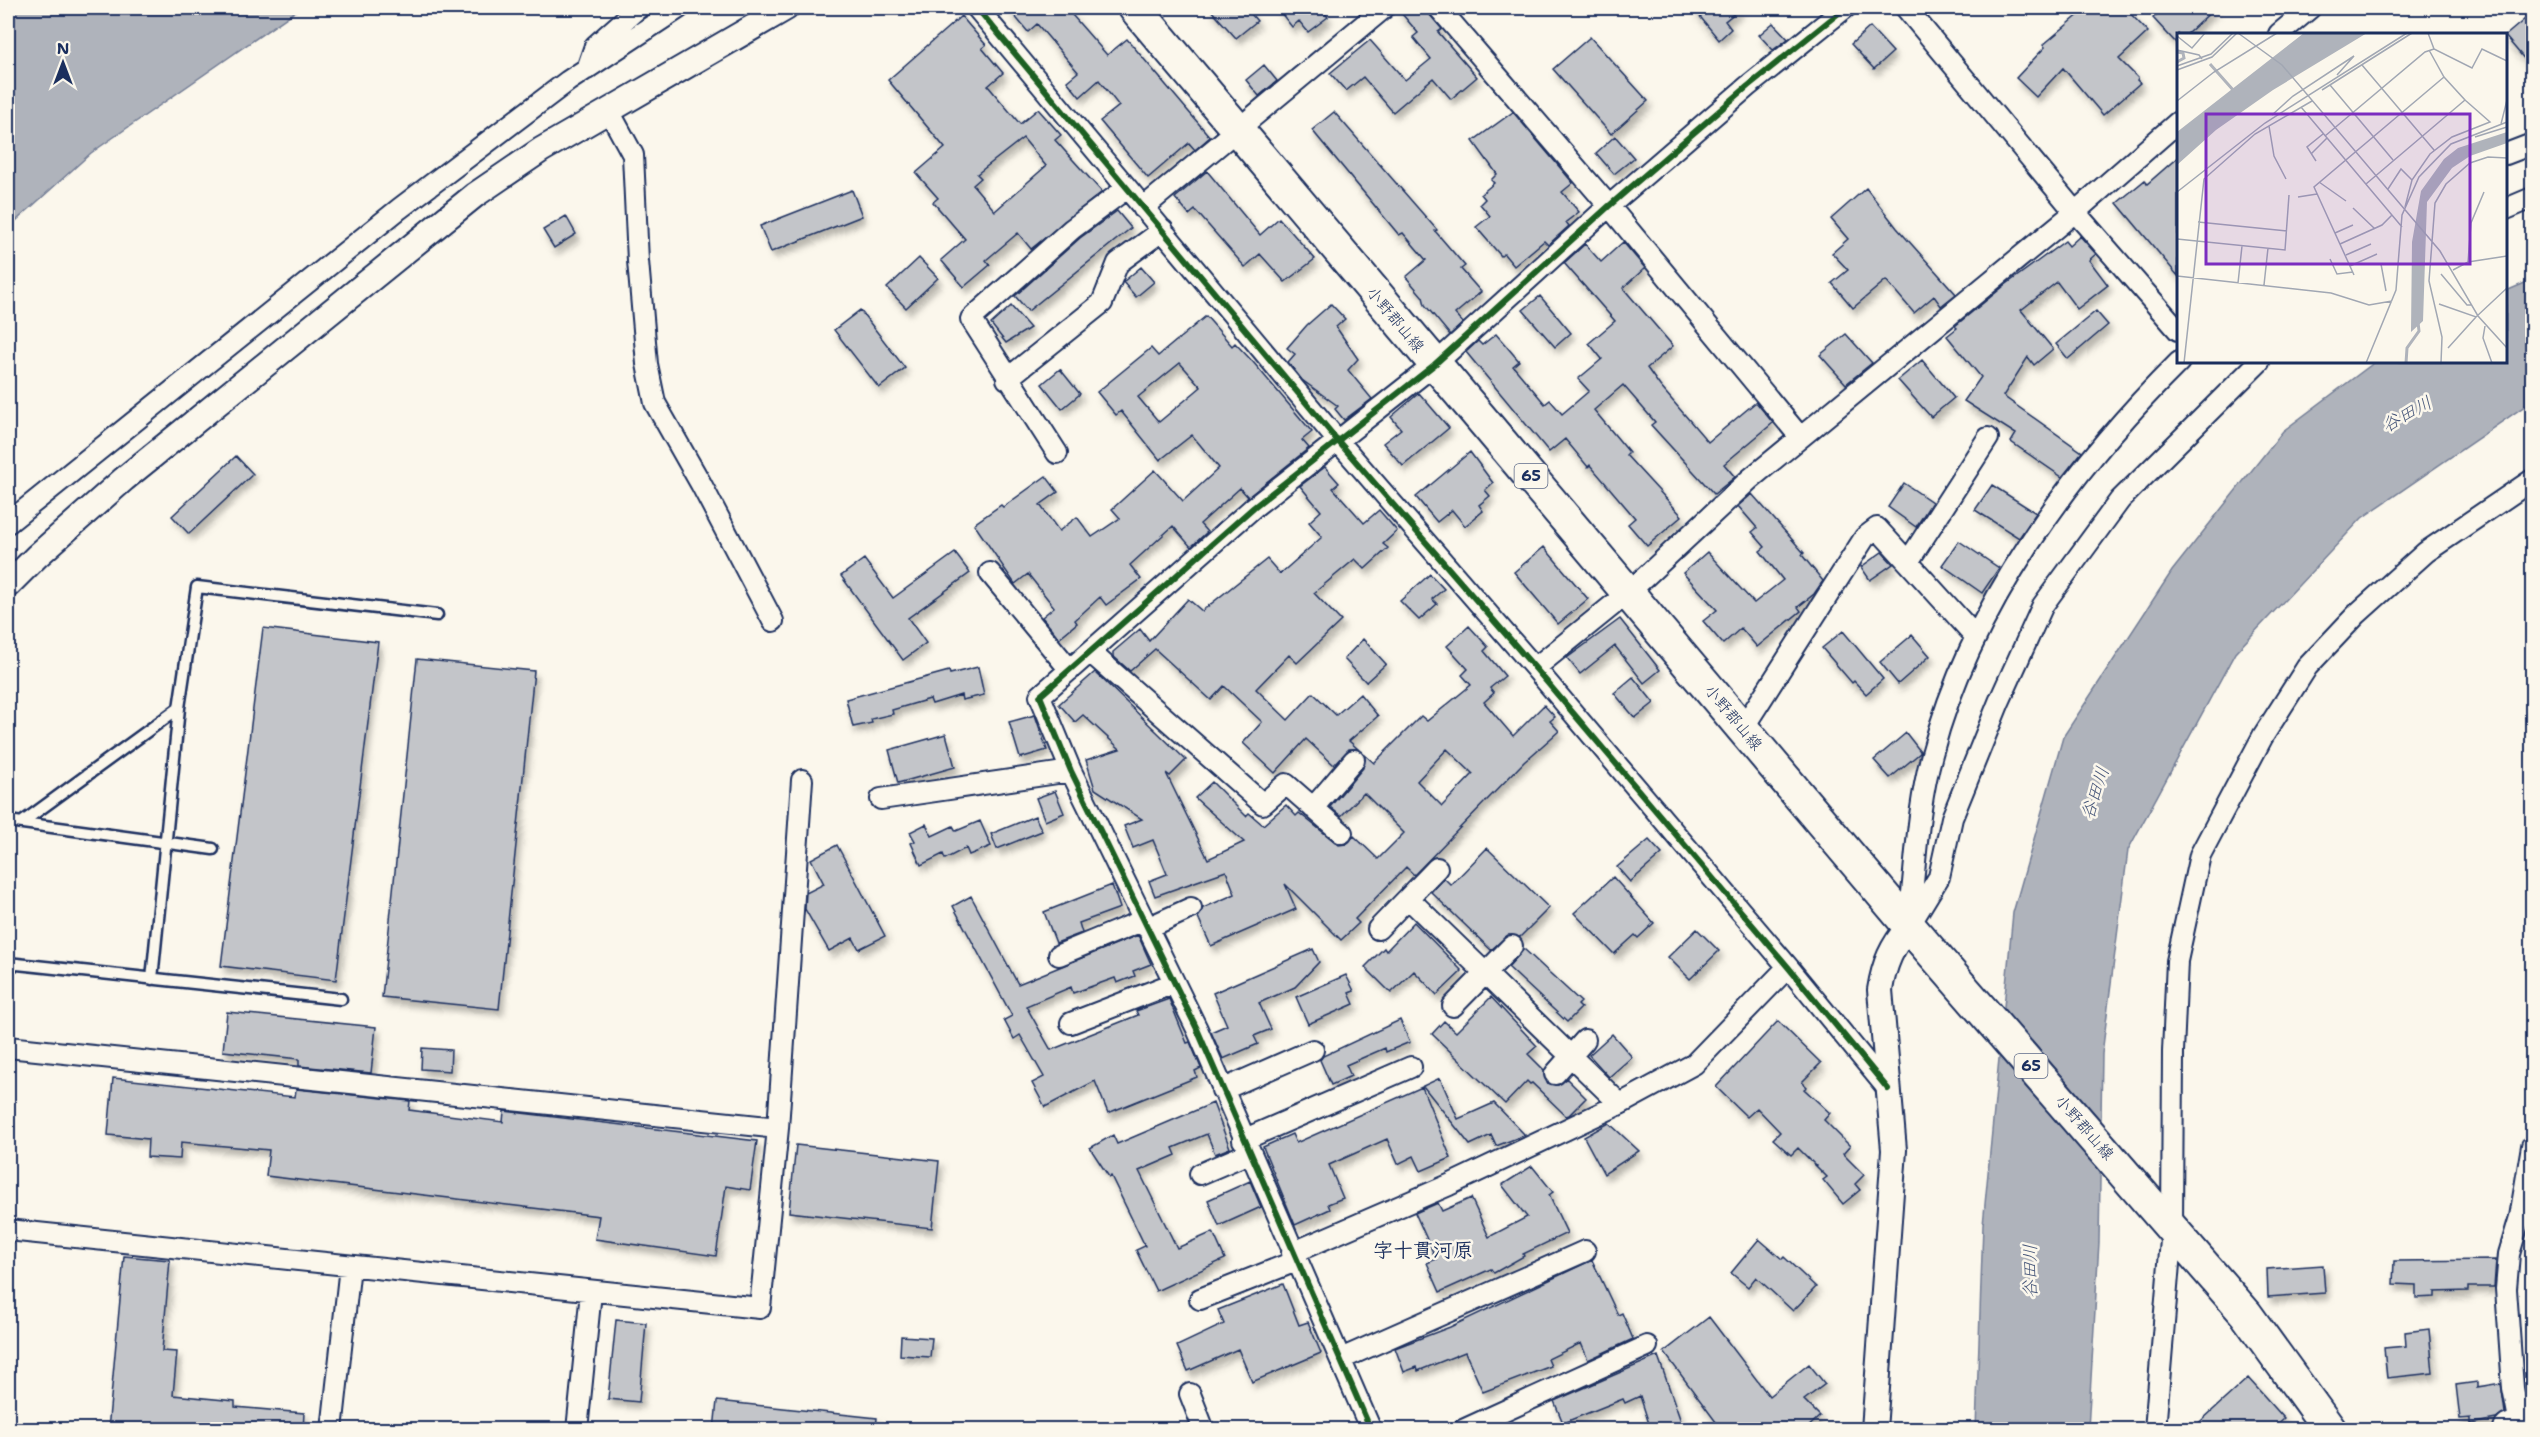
<svg xmlns="http://www.w3.org/2000/svg" width="2540" height="1437" viewBox="0 0 2540 1437" font-family="'Shantell Sans','Klee One',sans-serif">
  <style>
    .water { fill: #afb3bb; stroke: #747e96; stroke-width: 1.5 }
    .building { fill: #c3c5c9; stroke: #1b2f5e; stroke-width: 1.5; fill-rule: evenodd; filter: url(#shadow) }
    .lines { fill: none; stroke-linecap: round; stroke-linejoin: round }
    .service-casing { stroke: #1b2f5e; stroke-width: 15 }
    .minor-casing { stroke: #1b2f5e; stroke-width: 24 }
    .tertiary-casing { stroke: #1b2f5e; stroke-width: 28 }
    .primary-casing { stroke: #1b2f5e; stroke-width: 36 }
    .service { stroke: #fbf7ec; stroke-width: 10 }
    .minor { stroke: #fbf7ec; stroke-width: 20 }
    .tertiary { stroke: #fbf7ec; stroke-width: 24 }
    .primary { stroke: #fbf7ec; stroke-width: 32 }
    .cycleway-casing { stroke: #fbf7ec; stroke-width: 10 }
    .cycleway { stroke: #1b5e20; stroke-width: 6 }
    .labels { text-anchor: middle; stroke-width: 5; stroke-linejoin: round; paint-order: stroke }
    .shield { fill: #fbf7ec; stroke: #5e6b89; stroke-width: 1.5 }
    .shield-label { font-size: 15px; font-weight: bold; fill: #1b2f5e }
    .street-label { font-size: 16px; fill: #1b2f5e; stroke: #fbf7ec }
    .water-label { font-size: 18px; font-style: italic; fill: #47577a; stroke: #fbf7ec }
    .quarter-label { font-size: 20px; font-weight: bold; fill: #1b2f5e; stroke: #fbf7ec }
    .inset-river { fill: none; stroke: #afb3bb; stroke-width: 3 }
    .inset-road { fill: none; stroke: #a1a7b3; stroke-width: 1.5 }
    .view { fill: #7b2cbf; fill-opacity: 0.15; stroke: #7b2cbf; stroke-width: 3 }
    .inset-edge { fill: none; stroke: #1b2f5e; stroke-width: 3 }
  </style>
  <defs>
    <filter id="shadow"><feDropShadow dx="3.5" dy="6" stdDeviation="3" flood-color="#0004"/></filter>
  </defs>
  <rect width="100%" height="100%" fill="#fbf7ec"/>
  <filter id="ink" filterUnits="userSpaceOnUse"><feTurbulence type="fractalNoise" baseFrequency=".0167" numOctaves="2"/><feDisplacementMap in="SourceGraphic" scale="12" xChannelSelector="R" yChannelSelector="G"/><feConvolveMatrix kernelMatrix="1 2 1 2 8 2 1 2 1" color-interpolation-filters="sRGB"/></filter>
  <g filter="url(#ink)">
    <path class="water" d="M8,8h292l-209,145 -83,75z
      M2532,280v121l-170,117 -127,135 -107,197 -26,204 -3,188 -11,187 -112,1 7,-205 30,-312 50,-176 109,-166 111,-140 92,-69h131v-71z"/>
    <path class="building" d="M1008,8h58l41,47 20,-16 83,98 -15,13 -6,-7 -41,35 -48,-57 19,-15 -20,-26 -19,17 -13,-16 11,-9 -41,-48 -9,8z
      M1209,8h37l11,13 -21,17z
      M1277,8h43l8,9 -20,15 -9,-11 -7,6z
      M1397,8h30l3,7 12,14 -4,3 39,45 -26,22 -18,-21 -40,34 -30,-35 -17,14 -16,-18 40,-33 35,40 26,-21 -18,-22 5,-4z
      M1693,8h48l-16,13 6,8 -12,11z
      M2087,8h38l23,24 -29,27 19,19 -1,2 3,3 -37,32 -40,-47 -27,29 -20,-19 29,-31 -2,-2z
      M2164,8h51l-28,26h-9l-1,10 -24,-26z
      M2532,13v55l-27,-32z
      M961,16l25,29 -4,3 21,25 -15,13 32,38 18,-15 23,26 -6,5 47,52 -71,57 -13,-16 -32,27 4,5 -26,22 -23,-27 24,-21 -32,-37 5,-4 -22,-25 29,-25 -57,-68zM1023,138l23,28 -51,45 -22,-26 8,-7 -4,-4z
      M1773,23l15,16 -15,11 -14,-15z
      M1870,27l23,25 -19,17 -23,-25z
      M1590,37l58,64 -37,33 -58,-65z
      M1264,65l13,16 -18,15 -13,-16z
      M1334,112l103,118 -2,1 30,35 -4,3 20,23 -26,22 8,9 -13,12 -25,-30 -2,-8 -17,-20 20,-17 -23,-27 -4,2 -87,-105z
      M1513,112l60,71 -11,9 17,20 -13,10 3,4 -21,19 -4,-4 -30,25 -10,-12 -3,2 -25,-29 14,-11 -10,-12 5,-5 -4,-5 13,-11 -3,-3 6,-6 -24,-33z
      M1615,136l19,22 -20,16 -18,-21z
      M2178,157v119l-61,-73 28,-23 2,4z
      M1207,171l53,64 19,-17 36,41 -30,23 -25,-28 -15,13 -50,-57 -6,5 -14,-17z
      M1866,188l31,40 59,66 -15,12 -7,-10 -20,17 -28,-33 -33,28 -21,-25 16,-13 -16,-17 16,-14 -17,-20z
      M852,190l10,26 -91,36 -11,-26z
      M1117,211l14,17 -103,83 -13,-15 65,-58z
      M566,216l10,18 -22,14 -11,-18z
      M2080,236l16,18 -7,6 19,25 -31,24 -20,-27 -36,28 32,39 -19,16 -6,-8 -25,39 79,56 -20,25 -51,-35 5,-8 -52,-33 17,-24 -34,-41 10,-8 -2,-2 49,-40 61,-45 4,5z
      M1623,242l22,26 -22,20 50,58 -26,22 13,18 48,56 48,-40 17,21 -49,41 11,13 -21,17 -63,-69 4,-3 -32,-37 -29,25 35,42 -3,3 56,61 -35,30 -19,-22 7,-6 -45,-53 -2,2 -23,-28 -16,13 -83,-100 12,-11 4,4 14,-11 23,27 -6,5 32,38 5,-4 12,14 27,-23 -11,-12 24,-20 -13,-16 26,-22 -51,-58 21,-19 16,18z
      M919,258l19,20 -32,30 -19,-20z
      M1141,267l13,15 -18,15 -13,-15z
      M1540,296l31,37 -16,14 -32,-37z
      M1331,304l14,15 -9,8 22,32 -10,11 24,29 -28,21 -9,-11 3,-3 -36,-26 -14,-18 7,-8 -8,-6 20,-23z
      M1011,306l19,22 -24,15 -15,-19z
      M860,310l45,58 -26,20 -45,-58z
      M2096,311l12,14 -40,34 -12,-15z
      M1206,316l26,30 3,-3 18,19 59,70 -10,8 7,8 -61,49 -8,-9 -40,36 7,8 -16,15 -18,-21 -43,39 11,14 -35,26 -6,-8 -25,23 2,3 -18,15 -17,-21 12,-10 -26,-33 -13,10 -41,-60 27,-19 2,2 43,-31 12,16 -18,13 19,26 18,-14 15,20 28,-19 -8,-9 43,-39 28,31 36,-33 -27,-33 -32,25 -39,-49 -5,4 -19,-23 54,-44 7,8zM1180,363l21,24 -42,35 -21,-25z
      M1846,334l26,29 -26,21 -26,-29z
      M1922,360l32,38 -23,19 -33,-37z
      M1060,369l20,25 -18,15 -20,-25z
      M1419,393l30,35 -46,38 -20,-23 18,-14 -10,-12z
      M1470,452l23,31 -8,7 5,6 -11,9 4,6 -18,15 -13,-16 -15,12 -21,-25z
      M236,456l17,18 -64,60 -17,-18z
      M1325,467l14,16 -6,5 31,35 15,-13 18,21 -14,13 5,4 -23,21 -10,-10 -41,34 27,28 -44,42 -8,-8 -33,34 32,31 25,-27 23,22 24,-21 18,22 -29,25 9,8h-9l-15,16 -28,-26 -31,34 -32,-30 19,-21 -38,-36 -13,14 -56,-51 -25,22 -17,-15v-4l27,-23 9,12 39,-42 14,12 65,-52 13,15 42,-37 -13,-15 12,-11 -21,-25z
      M1904,483l28,19 -16,25 -28,-20z
      M1992,485l44,28 -17,25 -44,-28z
      M1752,494l52,59 -2,2 21,26 -9,13 -16,13 3,4 -44,36 -16,-19 -18,16 -20,-23 14,-11 -34,-37 24,-21 47,51 29,-23 -23,-29 5,-4 -13,-15 5,-4 -19,-22z
      M1959,541l40,27 -17,25 -40,-28z
      M1544,547l44,52 -30,25 -44,-52z
      M1882,552l11,12 -23,16 -9,-13z
      M955,553l15,20 -62,45 18,25 -23,17 -62,-84 23,-17 29,39z
      M1430,574l14,15 -12,10 5,5 -18,16 -19,-19z
      M1620,619l40,51 -16,13 -29,-37 -35,28 -13,-16z
      M1469,626l19,21 -4,4 21,25 -15,12 4,5 -10,9 29,34 31,-31 11,12 -5,4 9,10 -35,31 -110,113 -8,-8 -51,52 4,4 -18,17 -56,-56 11,25 -85,37 -13,-29 5,-9 32,-14 -9,-23 -71,25 -6,-15 18,-7 -14,-34 -20,8 -9,-22 18,-7 -47,-30 -9,-29 34,-11 -37,-34 -8,7 -16,-18 36,-32 91,88 -16,16 -4,-3 42,86 36,-17 -49,-44 17,-16 34,34 3,-3 14,12 23,-20 10,11 3,-3 40,32 7,-1 8,-8 24,23 26,-26 -40,-40 -23,23 -11,-9 33,-39 2,-13 9,8 47,-47 6,5 44,-36 -9,-10 6,-6 -21,-23zM1447,749l26,25 -31,32 -25,-25z
      M263,628l115,14 -42,338 -115,-14z
      M1843,631l40,48 -17,15 -12,-13 -2,2 -30,-35z
      M1912,635l18,21 -32,28 -18,-22z
      M1363,639l23,25 -20,18 -22,-23z
      M417,659l117,12 -35,338 -117,-12z
      M978,667l6,28 -22,5 -1,-5 -29,9 -2,-5 -38,11 1,4 -22,5 1,4 -19,4 -7,-28 103,-28 1,3z
      M1633,677l21,26 -19,15 -21,-25z
      M1035,715l12,35 -27,8 -11,-36z
      M1906,733l14,18v2l-30,25 -16,-18z
      M946,734l9,33 -57,16 -9,-33z
      M1055,791l9,22 -19,8 -9,-23z
      M1035,816l7,15 -45,18 -6,-15z
      M980,821l11,25 -22,9 -3,-7 -21,11 -2,-5 -22,11 -10,-22 4,-2 -5,-9 16,-8 6,12 21,-10 3,5z
      M1649,840l13,14 -32,28 -13,-15z
      M837,845l48,91 -26,13 -6,-11 -24,13 -24,-42 1,-16 18,-9 -13,-25z
      M1487,848l62,60 -29,29 -12,-2 -17,15 -60,-58 13,-14 7,7z
      M1613,877l41,46 -16,15 -3,-3 -21,19 -40,-41z
      M1112,885l8,23 -41,15 3,10 -26,10 -12,-31z
      M971,896l47,88 120,-49 13,29 -18,7 2,5 -18,7 -2,-5 -42,15 -2,-6 -45,19 25,44 87,-35 -2,-4 33,-12 18,44 3,-1 11,26 -6,3 2,6 -89,36 -13,-32 -50,26 -13,-24 12,-6 -24,-42 -6,4 -10,-19 8,-4 -59,-110z
      M1414,922l48,49 -25,24 -23,-24 -23,22 -26,-26 19,-19 2,3z
      M1697,929l22,22 -29,28 -22,-22z
      M1313,949l6,13 -24,25 -36,16 12,26 -17,7 4,8 -35,15 -12,-27 16,-7 -14,-32z
      M1524,949l57,53 -3,3 3,3 -14,14 -59,-55z
      M1346,975l8,16 -5,2 5,11 -46,20 -12,-27z
      M1491,997l46,49 -9,8 16,16 3,13 11,2 9,-6 19,19 -17,17 -3,1 -34,-33 -2,1 -3,-3 -22,23 -73,-70 12,-13 12,11z
      M227,1012l149,15 -5,46 -72,-7v-7l-76,-8z
      M1400,1020l10,22 -24,10 -1,-4 -39,17 5,11 -20,9 -11,-25 3,-4z
      M1778,1021l43,42 -19,19 5,5 -3,2 26,24 -6,7 26,26 -7,8 21,21 -9,9 5,6 -17,14 -20,-24 4,-3 -29,-29 -7,7 -18,-16 7,-7 -23,-24 -10,9 -31,-30z
      M1612,1034l20,23 -23,20 -20,-22z
      M422,1048l29,2 -1,21 -29,-2z
      M113,1078l182,19 1,-8 114,12 -1,9 94,12 1,-11 253,30 -7,49 -24,-4 -10,70 -121,-17 4,-23 -333,-40 3,-26 -88,-8 -1,17 -33,-2 1,-18 -40,-4z
      M1440,1078l18,41 36,-16 31,32 -29,11 -5,-11 -21,10 -47,-59z
      M1422,1087l29,71 -30,13 -7,-15 -16,8 -11,-25 -58,26 14,33 -15,6 2,5 -35,16 -32,-78 29,-13 4,9z
      M1213,1103l17,45 -15,6 -8,-20 -34,14 3,7 -37,16 38,77 36,-16 12,27 -69,32 -20,-41 9,-4 -34,-70 -2,1 -19,-29 23,-13 4,9z
      M1609,1123l30,28 -35,23 -20,-37z
      M796,1145l143,16 -7,67 -143,-16z
      M1532,1166l21,26 -4,3 18,38 -44,21 1,2 -30,17 -3,-4 -51,23 -13,-29 9,-4 -21,-46 23,-10 4,8 29,-13 18,39 38,-20 -25,-32z
      M1250,1181l11,26 -42,19 -11,-26z
      M1759,1239l23,20 2,-2 32,30 -23,24 -37,-34 -8,10 -17,-14z
      M124,1256l46,4 -8,91 15,1 -4,43 62,6v6l69,6 -1,17 -146,-3v3h-49z
      M1592,1260l26,55 4,-2 11,26 -45,21 -7,-17 -33,16 3,7 -68,26 -18,-40 -47,19 -1,-4 -13,5 -9,-24 55,-21z
      M2496,1260l-2,27h-26v4l-33,1v5l-19,1v-13l-23,-1 1,-23z
      M2323,1265l2,28 -57,4 -1,-28z
      M1283,1284l16,41 9,-3 13,31 -69,29 -14,-33 -50,22 -11,-25 47,-22 -6,-14z
      M1709,1317l60,79 40,-32 16,20 -21,16 16,16 -15,14h-83l-58,-78z
      M616,1320l30,3 -7,79 -31,-3z
      M2429,1329l4,44 -46,5 -3,-30 22,-2 -1,-14z
      M901,1336l31,2 -2,19 -30,-2z
      M1658,1356l26,74h-33l-11,-34 -15,7 -2,-4 -60,24 -9,-22z
      M2248,1378l36,40 -13,12h-80z
      M2477,1382v5l24,-4 4,30 -9,6 -26,5v-6l-10,1 -4,-34z
      M717,1401l160,17 -1,12h-162z"/>
    <g class="lines">
      <defs>
        <path id="service" d="M8,821l205,28
          M24,821l155,-113
          M8,963l333,36
          M152,979l27,-271 18,-121 240,28"/>
        <path id="minor" d="M977,8l361,433 197,227 253,299 100,122
          M1439,8l170,198 191,231
          M1906,8l169,204 103,118
          M2279,34l31,-26
          M587,69l8,-23 43,-38
          M609,111l24,44 5,106 9,103 8,39 46,81 72,137
          M2506,154l26,-10
          M1143,208l241,-200
          M2506,209l26,-11
          M1007,379l95,-76 16,-40 45,-33
          M1057,453l-86,-134 101,-90 55,-41
          M8,523l391,-314 169,-128 111,-73
          M1908,562l80,-124
          M990,573l80,97
          M1090,652l173,152 23,-20 56,49
          M1535,668l94,-76 121,-113 325,-267 103,-90
          M1743,728l122,-191 12,-9 99,109
          M881,799l190,-28
          M1313,808l41,-48
          M1409,899l211,205
          M1909,920c7,-55 8,-112 23,-166 38,-146 141,-287 247,-392
          M1909,926l30,-49 13,-59 47,-116 44,-97 77,-105 139,-138
          M1147,928l44,-20
          M1378,929l59,-61
          M1059,955l85,-35
          M1453,1006l59,-60
          M1071,1023l103,-40
          M8,1047l770,81
          M1555,1074l30,-34
          M1222,1090l91,-40
          M1243,1140l168,-73
          M1200,1174l49,-21
          M8,1230l752,78 18,-180 24,-348
          M1292,1253l157,-68 171,-81 74,-40 94,-97
          M1200,1299l96,-38
          M1341,1359l244,-108
          M1190,1394l14,36
          M2520,1425l-7,-37 -7,-99 3,-35 11,-37 12,-71
          M332,1430l18,-164
          M577,1430l14,-138
          M1371,1430l-174,-401 -126,-258 -31,-75 214,-189 180,-142 175,-159 139,-120 97,-78
          M1463,1430l184,-84
          M2155,1430l17,-202 1,-176 4,-91 23,-106 63,-119 44,-69 50,-53 69,-62 106,-72"/>
        <path id="tertiary" d="M8,585l29,-29 87,-77 351,-284 66,-45 245,-142
          M1874,1430l20,-280 -14,-160c4,-26 12,-44 29,-64"/>
        <path id="primary" d="M1135,8l774,918 337,388 84,116
          M2510,1430l22,-8"/>
      </defs>
      <use href="#service" class="service-casing"/>
      <use href="#minor" class="minor-casing"/>
      <use href="#tertiary" class="tertiary-casing"/>
      <use href="#primary" class="primary-casing"/>
      <use href="#service" class="service"/>
      <use href="#minor" class="minor"/>
      <use href="#tertiary" class="tertiary"/>
      <use href="#primary" class="primary"/>
      <defs>
        <path id="cycleway" d="M977,8l361,433 197,227 253,299 100,122
          M1371,1430l-174,-401 -126,-258 -31,-75 214,-189 180,-142 175,-159 139,-120 97,-78"/>
      </defs>
      <use href="#cycleway" class="cycleway-casing"/>
      <use href="#cycleway" class="cycleway"/>
    </g>
  </g>
  <g class="labels">
    <g class="shield">
      <rect x="1514.5" y="464" width="33" height="24" rx="4.5"/>
      <rect x="2014.5" y="1054" width="33" height="24" rx="4.5"/>
    </g>
    <g class="shield-label">
      <text x="1531" y="481">65</text>
      <text x="2031" y="1071">65</text>
    </g>
    <g class="street-label">
      <text transform="translate(1396 319) rotate(50)" y="6">小野郡山線</text>
      <text transform="translate(1734 717) rotate(50)" y="6">小野郡山線</text>
      <text transform="translate(2085 1127) rotate(49)" y="6">小野郡山線</text>
    </g>
    <g class="water-label">
      <text transform="translate(2407 414) rotate(-29)" y="6">谷田川</text>
      <text transform="translate(2095 793) rotate(-72)" y="6">谷田川</text>
      <text transform="translate(2030 1271) rotate(-90)" y="6">谷田川</text>
    </g>
    <g class="quarter-label">
      <text x="1423" y="1257">字十貫河原</text>
    </g>
  </g>
  <g transform="translate(2177 33)">
    <rect width="330" height="330" fill="#fbf7ec"/>
    <path d="M127,0h63l-94,57 -57,40 -39,35v-33zM330,99v11l-37,13 -18,12 -25,34 -4,119 -12,11 1,-90 9,-51 23,-32 14,-11z" fill="#afb3bb"/>
    <path class="inset-river" d="M0,19l6,1 1,5 -7,4M33,31l24,27M229,330l1,-15 12,-17 -1,-9"/>
    <path class="inset-road" d="M61,0l44,32 158,186 38,65 29,32M251,0l6,16 38,19 10,-19 25,12M0,3l15,12 13,-15M0,17l22,5 3,4M185,32l72,85M0,33l34,-12 22,-21M0,37l35,-13 25,-24M153,52l63,75M145,57l90,-57M0,68l37,-29 63,-39M124,74l101,120M95,82l21,-19 61,-40 -17,19M324,91l6,-24M92,93l5,30 12,23M148,103l100,-84 9,-3M298,104l32,-10M134,121l16,-16M139,128l-9,-14 16,-13M142,149l27,19M189,151l99,-84 -21,-23 -15,-27M211,156l13,-20 11,11M0,159l88,-69 142,-90M121,164l19,-3M228,174l7,-27 18,-26 22,-17 38,-15 -25,-22M176,175l22,21M21,189l89,9M158,200l18,-8M0,206l108,11 4,-55M163,211l42,-19 10,-10M169,222l25,-11M153,226l7,15 16,-2M291,229l3,-39 13,-31M204,231l5,27M173,233l27,-12M276,237l15,-8 39,-6M264,241l26,31h4M177,242l-40,-88 130,-110M0,243l154,17 38,12 23,-4M61,250l4,-37M87,252l4,-37M262,271l37,13 31,-29M308,293l-2,12 9,25M271,315l28,-31M7,330l20,-184 51,-45 57,-33M189,330l30,-73 6,-75 17,-38 32,-33 56,-22M264,330l1,-26 -13,-56 6,-78 11,-19 24,-21 18,-6 19,1"/>
    <path class="view" d="M29,81h264v150h-264z"/>
    <rect width="330" height="330" class="inset-edge"/>
  </g>
  <rect width="2540" height="1437" fill="none" stroke="#fbf7ec" stroke-width="30"/>
  <rect x="15" y="15" width="2510" height="1407" fill="none" stroke="#1b2f5e" stroke-width="2" filter="url(#ink)"/>
  <g transform="translate(63 63)" stroke="#fbf7ec" stroke-width="4.5" paint-order="stroke">
  <path d="M0-4.5L10 22L0 15L-10 22Z" fill="#1b2f5e"/>
  <text y="-9" font-size="16" font-weight="bold" text-anchor="middle" fill="#1b2f5e">N</text>
  </g>
</svg>
